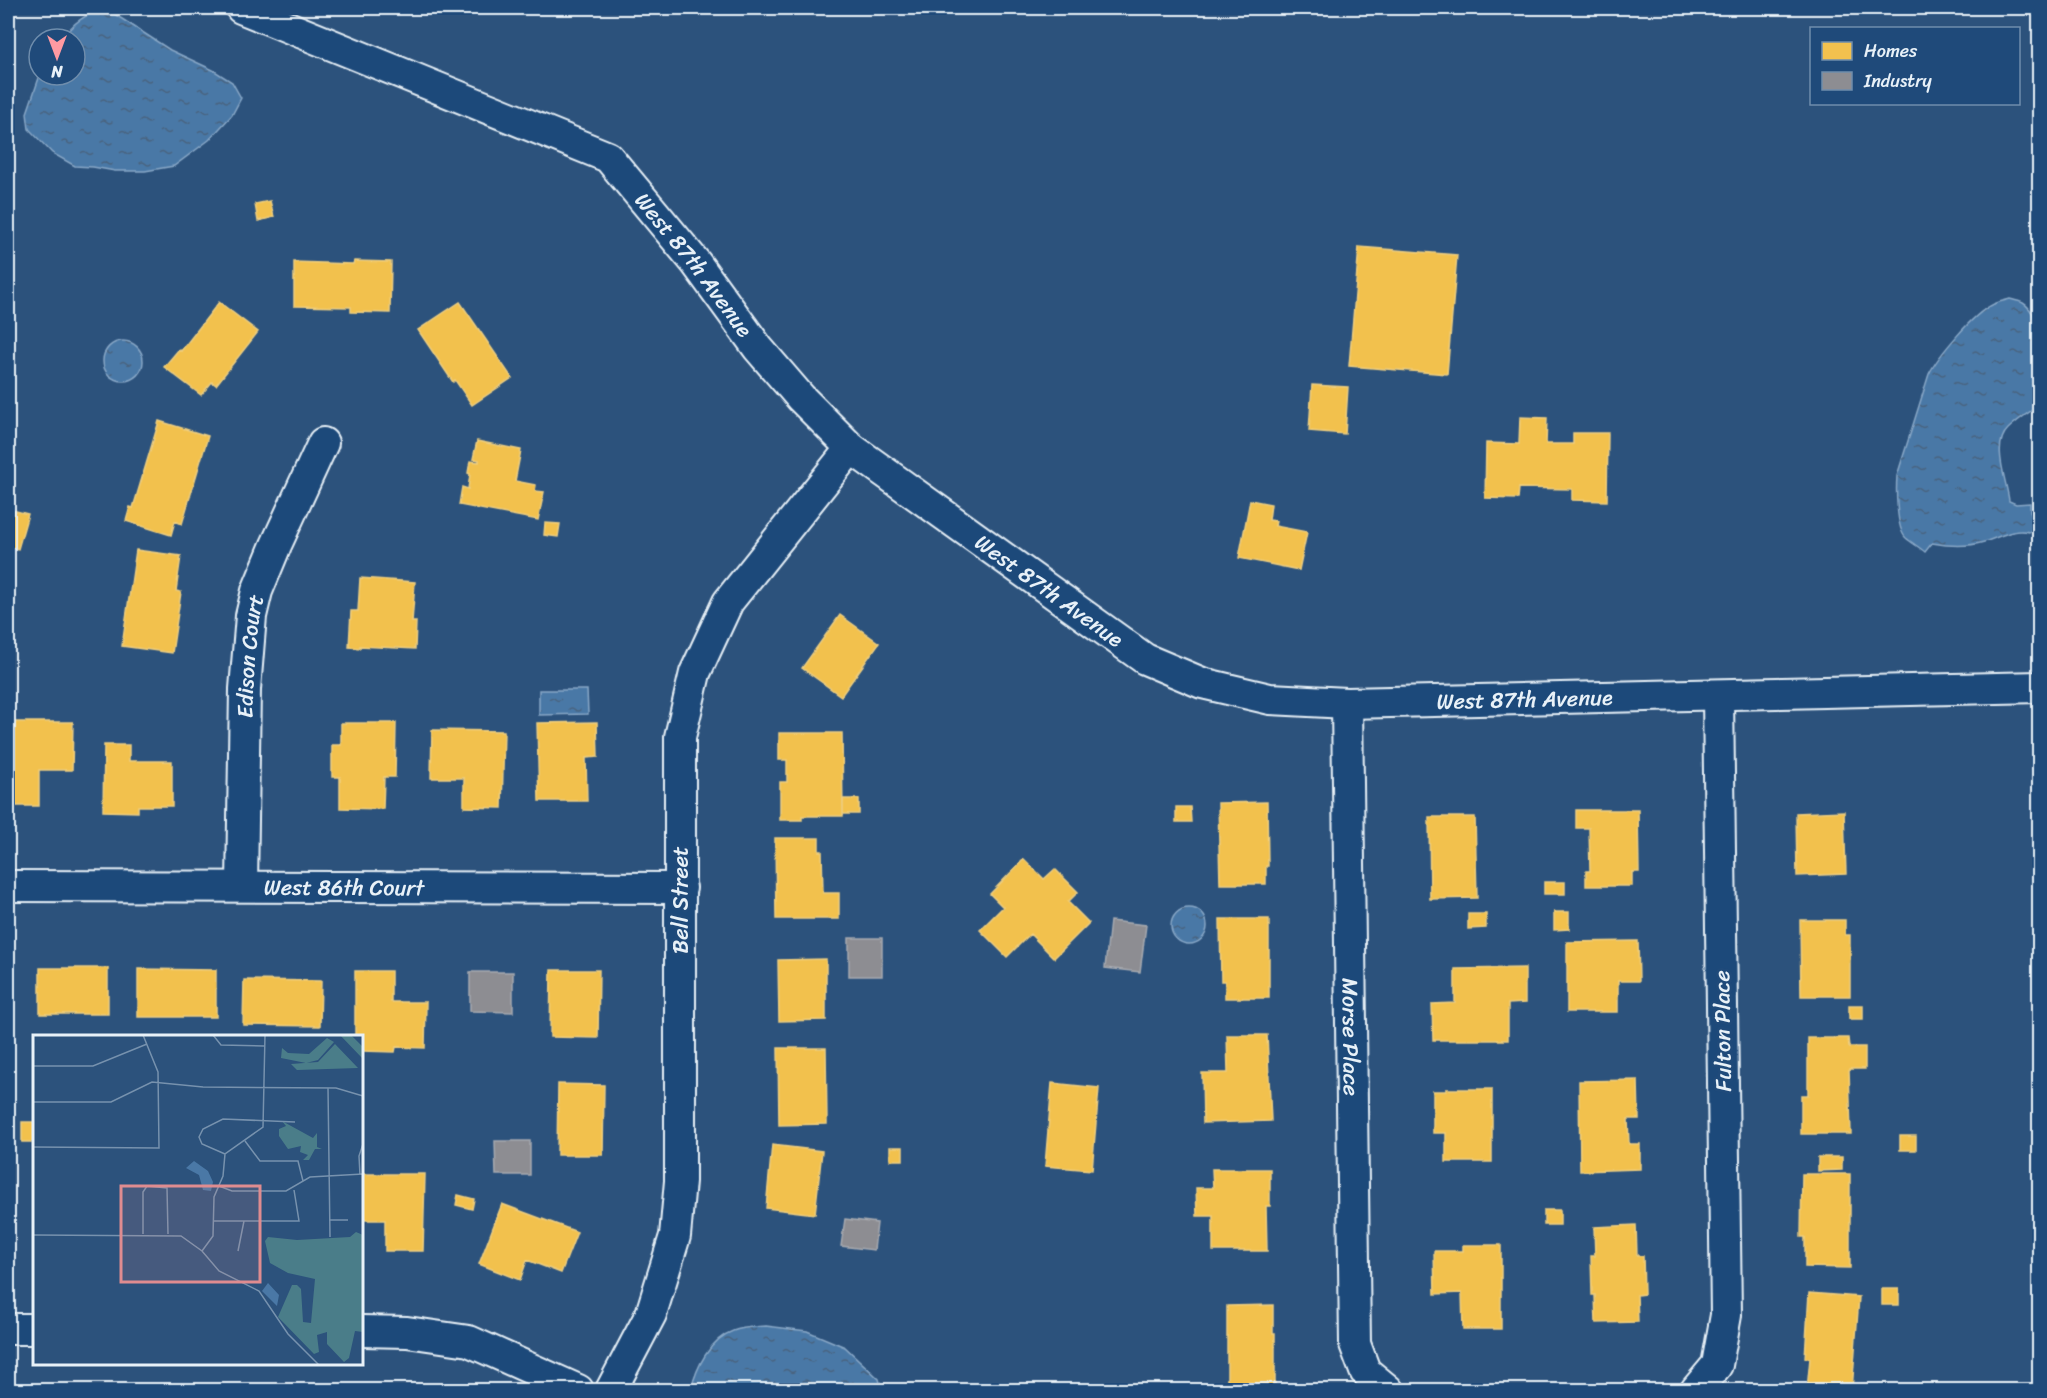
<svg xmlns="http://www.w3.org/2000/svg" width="2047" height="1398" viewBox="0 0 2047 1398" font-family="Sriracha,sans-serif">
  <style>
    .water { fill: url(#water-ripples); stroke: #89a8c7; stroke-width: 1.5 }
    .homes { fill: #f2c14e; stroke: #efcf81; stroke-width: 1.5 }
    .industry { fill: #8d8d92; stroke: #a8abb1; stroke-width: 1.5 }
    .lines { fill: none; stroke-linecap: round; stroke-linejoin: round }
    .street-casing { stroke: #e8f1f8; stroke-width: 34 }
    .street { stroke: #1f4a7a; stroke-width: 30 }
    .labels { text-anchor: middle; stroke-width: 6; stroke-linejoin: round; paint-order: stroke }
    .street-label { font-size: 22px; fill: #e8f1f8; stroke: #1f4a7a }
    .inset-road { fill: none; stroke: #7792ae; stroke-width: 1.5 }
    .view { fill: #df8c90; fill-opacity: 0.15; stroke: #df8c90; stroke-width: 3 }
    .inset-edge { fill: none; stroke: #e8f1f8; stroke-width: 3 }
  </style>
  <defs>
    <pattern id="water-ripples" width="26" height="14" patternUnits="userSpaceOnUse" patternTransform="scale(1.5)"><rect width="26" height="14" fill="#4a78a6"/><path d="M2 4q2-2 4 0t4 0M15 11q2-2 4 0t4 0" fill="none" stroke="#48627d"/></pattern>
  </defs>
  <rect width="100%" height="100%" fill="#2c527c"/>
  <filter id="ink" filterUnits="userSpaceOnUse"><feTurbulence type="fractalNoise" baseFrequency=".0167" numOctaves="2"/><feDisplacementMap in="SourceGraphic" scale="12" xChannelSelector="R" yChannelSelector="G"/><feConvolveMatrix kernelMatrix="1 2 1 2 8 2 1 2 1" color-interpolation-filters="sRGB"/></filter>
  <g filter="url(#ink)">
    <path class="water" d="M105,8l65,42 43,20 19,12 9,16 -9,17 -23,25 -35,26 -29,5h-30l-22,-4 -18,-1 -23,-13 -23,-24 -2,-16 13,-38h35v-36h-12c9,-17 24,-25 42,-31z
      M2010,299c4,1 9,2 13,4 24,15 17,72 16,98l-1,5c-10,7 -21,14 -30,23 -17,16 -1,52 1,72l7,3 14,-1c0,9 -1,13 8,17v6l-9,6c-15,-4 -29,5 -45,10 -16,5 -35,4 -52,1l-7,9c-6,-5 -13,-9 -19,-14 -10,-9 -10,-49 -9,-62l32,-102c9,-18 44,-60 63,-69 5,-3 12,-4 18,-6z
      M103 361a20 20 0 1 1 40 0a20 20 0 1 1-40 0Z
      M539,690h48l1,24 -49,1z
      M1171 926a18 18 0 1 1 36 0a18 18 0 1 1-36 0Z
      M766,1326l41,5 38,16 34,32 3,11h-191c5,-22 19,-51 42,-59 10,-4 23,-4 33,-5z"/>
    <path class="homes" d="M270,201l4,16 -16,4 -3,-17z
      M1359,247l98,8 -10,119 -98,-8z
      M354,261l37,1 -1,51 -39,-1v-5l-57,-1v-44l59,2z
      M219,302l39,30 -42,53 -4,-3 -11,13 -37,-28 15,-18 2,2z
      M460,302l52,76 -40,27 -17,-25 -2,2 -35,-52z
      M1312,385l36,2 -3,47 -36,-3z
      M1520,417l27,1 -1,26h27v-11h35l-1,68 -35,-1v-11l-53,-1 -1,11 -33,-1 1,-55 33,1z
      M159,421l49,15 -26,88 -7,-3 -4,14 -45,-14 4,-14 3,1z
      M477,441l44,9 -6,31 21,4 -1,6 9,1 -6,28 -79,-15 3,-18 6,2 2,-15 -2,-1 2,-12 9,1v-2l-6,-1z
      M1250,500l21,4 -2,16 7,1 -1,5 32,6 -8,38 -60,-12z
      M8,509l20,5 -10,35 -10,-2z
      M545,523l15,1 -2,13 -14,-2z
      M136,550l45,6 -5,35 5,1 -9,61 -50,-7z
      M360,578l55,4 -3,40h4l-1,27 -55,-3v2l-11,-1 2,-36h7z
      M840,615l39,28 -38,53 -39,-28z
      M8,722h65l-1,48h-33v36h-31z
      M597,722l1,35 -12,1 1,43h-48l-2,-78z
      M341,723h55l-1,54h-11l-1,32 -43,-1v-31h-8v-32h9z
      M432,730l72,1 -2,77 -38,-1v-29h-33z
      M779,733h63l1,83h-41v4h-22v-38h7v-22h-8z
      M104,745h25v16h43v45h-34v6l-35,-1z
      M843,799h16v15h-16z
      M1267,802l1,64h-2v18h-46l-2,-81z
      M1176,807h14l1,15h-15z
      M1576,810h62l1,62h-7v14h-46v-15h4l-1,-43h-13z
      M1844,811l2,63 -49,2 -1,-63z
      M1429,817h46l2,81 -47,1z
      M775,838h44v13h3l1,42h16v26h-63z
      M1024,859l20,20 11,-10 23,23 -10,10 21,21 -35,35 -24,-24 -23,23 -27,-27 23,-23 -13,-13z
      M1544,882h21v12h-21z
      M1554,912h15v17l-15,1z
      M1468,914h18v14l-18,1z
      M1220,919h49v79h-44v-17h-4z
      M1800,920h45v15h5v61h-49z
      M1638,941l1,40h-21v31h-51v-70z
      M826,959v61l-47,1 -1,-61z
      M40,968h68v46h-68z
      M1525,968v35l-17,1v36h-75l-1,-36 23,-1v-34z
      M138,969l78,1v47h-78z
      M551,970h48l-1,68 -48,-1z
      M355,971h36v31h35l-1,46 -29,-1 -1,5 -33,-1v-15h-7z
      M244,980l77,1 -1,45 -77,-1z
      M8,1005h2v44h-2z
      M1849,1005h14v14h-14z
      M1227,1035h40l4,86 -68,2 -1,-50h26z
      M1808,1038h40l1,9h16v22h-16l2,65h-50v-39h7z
      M778,1048h48l1,76 -48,1z
      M1638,1080l1,39h-11l1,25h11v25l-60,2 -1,-90z
      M1052,1083l47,5 -7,82 -47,-4z
      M558,1084l46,1 -1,70h-46z
      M1446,1089h46v73h-46v-29h-13v-42h13z
      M22,1122h12v20h-12z
      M1900,1136h16v14h-16z
      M772,1145l50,6 -7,63 -49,-6z
      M890,1147h13v13h-13z
      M1818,1157h24v13l-24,1z
      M1212,1169h58v37h-4l1,45h-54v-35h-16l-1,-28h17z
      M362,1174h63l-2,77h-38v-31h-23z
      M1802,1174h48v94l-45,-1v-30h-4z
      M458,1195l16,4 -2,10 -16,-4z
      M502,1204l75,28 -16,41 -34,-13 -7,20 -41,-16z
      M1544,1210h16v15h-16z
      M1636,1225l1,31h6l1,38 -7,1 1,27 -42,1 -1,-28h-3l-1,-39h4l-1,-29z
      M1463,1245h38v84h-38l-1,-36 -27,1 -1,-43h29z
      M1882,1289h17v16h-17z
      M1809,1293l50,4 -7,93h-45l3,-32h-5z
      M1273,1305v28h2v57h-48v-84z"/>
    <path class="industry" d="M1110,921l36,4 -6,47 -35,-4z
      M849,938h33v38h-33z
      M470,972h43v40l-43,-1z
      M495,1141h35v34h-34z
      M845,1219l32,4 -3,27 -33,-4z"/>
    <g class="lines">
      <defs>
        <g id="street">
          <path id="s1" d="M241,8l367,149 88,106 62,85 43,50 50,50 294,211 57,24 68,16 77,4 693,-16"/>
          <path id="s2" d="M1347,703l8,641 10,27 23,19"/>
          <path id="s3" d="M8,886l673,2"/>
          <path id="s4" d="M242,886l3,-197 6,-73 6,-25 19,-46 47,-102"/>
          <path d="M8,1329h26"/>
          <path d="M362,1331l45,1 62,9 109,49"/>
          <path d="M611,1390l40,-76 24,-78 5,-55v-444l15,-64 33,-71 123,-154"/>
          <path d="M1696,1390l21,-25 9,-50 -8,-619"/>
        </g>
      </defs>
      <use href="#street" class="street-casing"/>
      <use href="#street" class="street"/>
    </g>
  </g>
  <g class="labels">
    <g class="street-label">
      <text dy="8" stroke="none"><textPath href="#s1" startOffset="534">West 87th Avenue</textPath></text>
      <text dy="8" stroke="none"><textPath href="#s1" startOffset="1020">West 87th Avenue</textPath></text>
      <text dy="8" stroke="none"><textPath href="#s4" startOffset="230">Edison Court</textPath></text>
      <text dy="8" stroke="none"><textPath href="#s1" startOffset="1524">West 87th Avenue</textPath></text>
      <text dy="8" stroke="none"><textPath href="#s3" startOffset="336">West 86th Court</textPath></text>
      <text transform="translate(680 900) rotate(-90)" y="8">Bell Street</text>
      <text transform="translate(1722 1031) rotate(-91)" y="8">Fulton Place</text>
      <text dy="8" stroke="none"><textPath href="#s2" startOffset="334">Morse Place</textPath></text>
    </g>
  </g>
  <g transform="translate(33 1035)">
    <rect width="330" height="330" fill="#2c527c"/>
    <path d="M249,86l31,17 4,-5v14l5,2h-7l-6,11h-6l5,-5 -8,-3 1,-6 -13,3 -9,-13v-7l7,-3z" fill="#4a7d89"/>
    <path d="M307,0h11l12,12v12zM294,3l7,4 -16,18 -12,3 -25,-5 1,-10 6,5 21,1zM302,9l23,24 -61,2 -6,-6 27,-2zM323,197l7,3v97l-8,-1 -6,27 -5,4 -17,-18v-12l-10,3 2,17 -5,2 -36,-37 14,-32h5l4,4 2,33 8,1 4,-44 -27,-6 -18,-10 -5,-22 3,-4 29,3 53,-3z" fill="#4a7d89"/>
    <path d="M161,126l14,10 5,11 -2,9 -8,-1 -4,-15 -13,-7zM235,248l11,12 -2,11 -15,-15z" fill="#4a78a6"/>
    <path class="inset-road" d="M180,0l8,10 43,1M0,31h60l54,-22M295,53l2,149M0,67h78l41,-20 51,5 133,1 27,8M212,106l15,20h38l5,20M0,112l126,1 -1,-76 -15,-37M192,119l-23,-10 -3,-7 4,-8 20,-10 72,3M327,140l-1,-19 4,-12M186,151l13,5h54l24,-14 53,-3M296,185h19M181,186h85l-5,-31M110,199v-42l4,-6 20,2 1,46M0,200l148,1 21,15 17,20 40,20 29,43 31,31M169,216l11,-15 1,-39 9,-21 2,-22 38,-27 2,-92M205,216l6,-30"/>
    <path class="view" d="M88,151h139v96h-139z"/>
    <rect width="330" height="330" class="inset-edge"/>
  </g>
  <rect width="2047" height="1398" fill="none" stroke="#1f4a7a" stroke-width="30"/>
  <rect x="15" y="15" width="2017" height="1368" fill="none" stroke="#e8f1f8" stroke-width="2" filter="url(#ink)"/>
  <rect x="1810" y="27" width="210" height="78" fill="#1f4a7a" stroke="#6f8dac" stroke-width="1.5"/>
  <rect x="1822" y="42" width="30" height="18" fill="#f2c14e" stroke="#6f8dac" stroke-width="1.5"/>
  <text x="1864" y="57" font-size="18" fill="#e8f1f8">Homes</text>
  <rect x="1822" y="72" width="30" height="18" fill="#8d8d92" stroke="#6f8dac" stroke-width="1.5"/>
  <text x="1864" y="87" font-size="18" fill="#e8f1f8">Industry</text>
  <g transform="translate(57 57) rotate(180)"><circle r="28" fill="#1f4a7a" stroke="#6f8dac" stroke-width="1.5"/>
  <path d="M0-4.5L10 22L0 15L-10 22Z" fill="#ff9aa2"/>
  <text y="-9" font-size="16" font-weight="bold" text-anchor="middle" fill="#e8f1f8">N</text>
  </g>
</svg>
